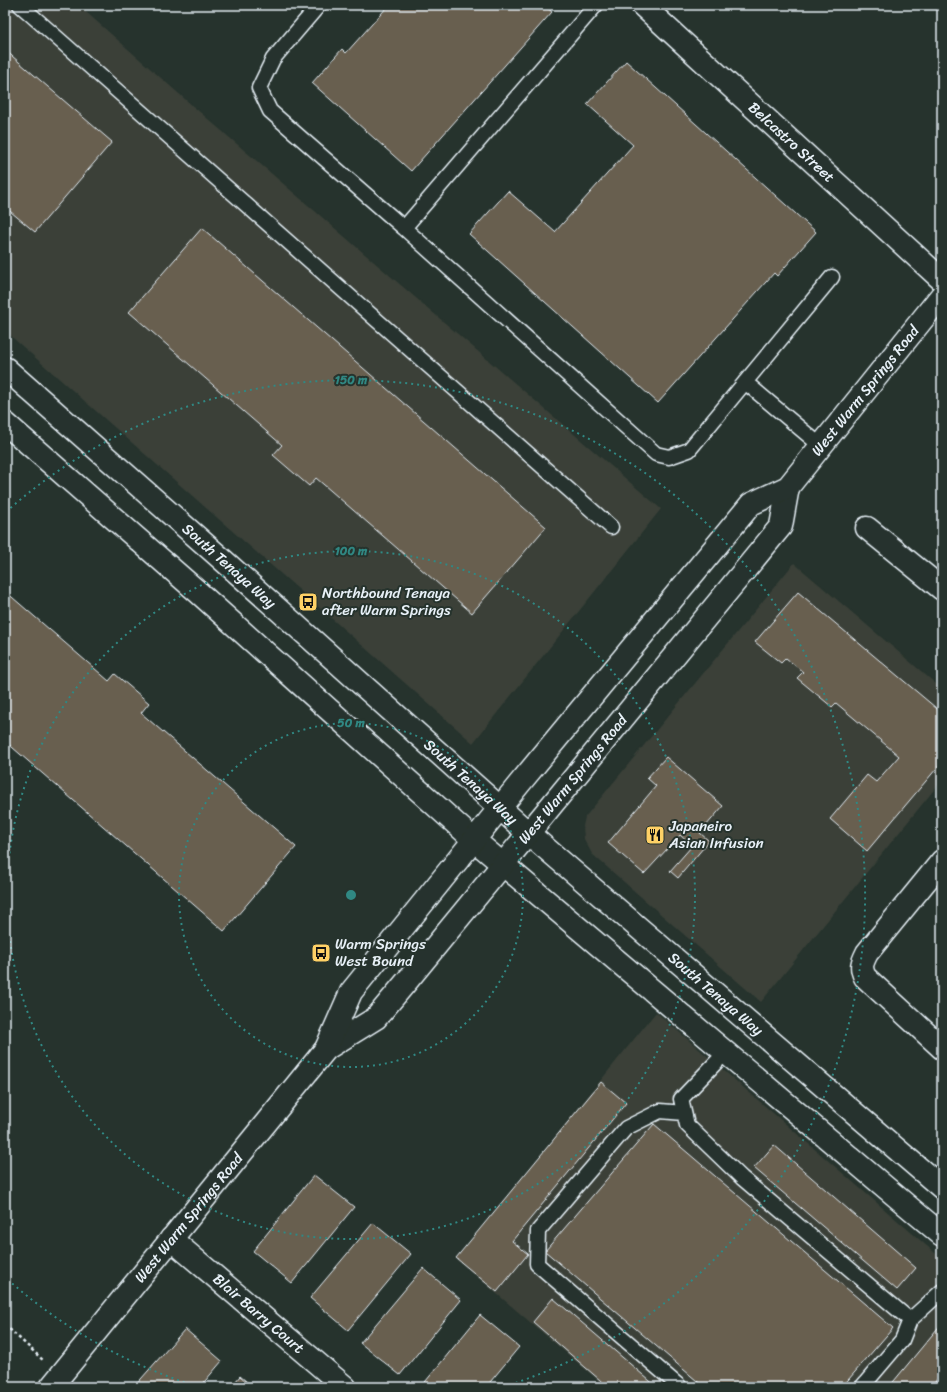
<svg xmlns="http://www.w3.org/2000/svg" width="947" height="1392" viewBox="0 0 947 1392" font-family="Sriracha,sans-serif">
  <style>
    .built { fill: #3a4038 }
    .building { fill: #675e50; stroke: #e8f1f8 }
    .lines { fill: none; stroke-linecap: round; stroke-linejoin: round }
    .service-casing { stroke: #e8f1f8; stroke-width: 17 }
    .minor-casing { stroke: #e8f1f8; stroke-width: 25 }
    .tertiary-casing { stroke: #e8f1f8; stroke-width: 25 }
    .secondary-casing { stroke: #e8f1f8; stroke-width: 25 }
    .path { stroke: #e8f1f8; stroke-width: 2.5; stroke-dasharray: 3 3; stroke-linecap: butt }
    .service { stroke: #26332d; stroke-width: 14 }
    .minor { stroke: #26332d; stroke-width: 22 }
    .tertiary { stroke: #26332d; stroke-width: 22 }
    .secondary { stroke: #26332d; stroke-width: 22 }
    .ring { fill: none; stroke: #308883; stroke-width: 2; stroke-dasharray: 2 4 }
    .labels { text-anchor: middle; stroke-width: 4; stroke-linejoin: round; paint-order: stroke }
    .street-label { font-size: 15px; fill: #e8f1f8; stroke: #26332d }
    .poi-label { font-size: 15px; fill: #e8f1f8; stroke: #26332d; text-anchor: start }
    .centre { fill: #308883; stroke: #26332d; stroke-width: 2 }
    .ring-label { font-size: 12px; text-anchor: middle; font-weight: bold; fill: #308883; stroke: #26332d; stroke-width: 4; stroke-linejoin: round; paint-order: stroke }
  </style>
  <rect width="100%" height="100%" fill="#26332d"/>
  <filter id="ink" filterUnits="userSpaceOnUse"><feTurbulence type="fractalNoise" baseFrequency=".025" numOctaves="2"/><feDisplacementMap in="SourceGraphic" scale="8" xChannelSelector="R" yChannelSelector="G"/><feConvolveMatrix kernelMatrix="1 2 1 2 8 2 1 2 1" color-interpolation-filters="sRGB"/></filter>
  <g filter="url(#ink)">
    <path class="built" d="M5,5h73l116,102 467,402 -188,234 -468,-412z
      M794,563l148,126v91l-181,222 -169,-148 -8,-15 -1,-13 2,-9z
      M656,1012l286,247v128h-336l-150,-128z"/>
    <path class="building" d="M389,5h155l8,7 -141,159 -99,-88 30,-34 4,4z
      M5,50l107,92 -77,90 -30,-25z
      M626,61l190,171 -39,44 -3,-3 -116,130 -189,-169 39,-43 47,41 78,-87 -46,-41z
      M202,228l344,299 -74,86 -156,-135 -7,8 -36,-31 9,-10 -153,-133z
      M5,591l104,90 6,-7 34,29 -8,10 155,134 -72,84 -219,-190z
      M798,592l144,121v49l-75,89 -37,-32 37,-44 9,7 23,-26 -63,-53 -4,4 -35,-29 6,-6 -17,-14 -5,5 -26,-21z
      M666,757l57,49 -23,27 9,8 -31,37 -8,-7 22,-25 -12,-11 -36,39 -36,-31 48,-57 -9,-8z
      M601,1082l25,21 -114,138 16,13 -31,38 -41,-34z
      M654,1124l239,204 -51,59h-138l-159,-136z
      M774,1145l142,123 -19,22 -143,-122z
      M314,1175l40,32 -62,76 -39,-32z
      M373,1223l38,31 -63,76 -38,-32z
      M423,1268l38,32 -61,75 -40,-32z
      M553,1298l104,89h-49l-75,-65z
      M480,1315l39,32 -33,40h-65z
      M942,1323v50l-11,14h-42z
      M185,1329l37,32 -22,26h-66z
      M240,1376l13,11h-22z"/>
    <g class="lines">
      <defs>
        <path id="service" d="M20,5l591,522
          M319,5l-46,54 -14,29 11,23 134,117
          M596,5l-192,223 252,226 13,3 20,-7 143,-173
          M745,382l76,64
          M726,1052l-45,47 6,26 55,53 168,142 -8,20 -40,47
          M910,1320l32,-29
          M680,1387l-143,-123 1,-33 88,-103 34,-17 24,2"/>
        <g id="minor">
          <path id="s1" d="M642,5l300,275"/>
          <path d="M867,528l75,61"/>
          <path d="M942,861l-75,92c-5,10 -7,14 -2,24l77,71"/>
          <path id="s2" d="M171,1239l174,148"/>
        </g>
        <g id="tertiary">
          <path id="s3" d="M5,368l219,193 304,272 414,355"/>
          <path d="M5,423l193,169 276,248 468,395"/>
        </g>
        <g id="secondary">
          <path id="s4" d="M326,1049l50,-31 31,-37 374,-455 7,-39"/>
          <path id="s5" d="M51,1387l275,-338 25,-57 169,-209 231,-279 37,-17 154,-192"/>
        </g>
      </defs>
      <use href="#service" class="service-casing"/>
      <use href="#minor" class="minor-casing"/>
      <use href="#tertiary" class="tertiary-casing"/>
      <use href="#secondary" class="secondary-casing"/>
      <path class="path" d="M5,1325l39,36"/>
      <use href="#service" class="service"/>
      <use href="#minor" class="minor"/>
      <use href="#tertiary" class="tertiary"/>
      <use href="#secondary" class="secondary"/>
    </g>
  </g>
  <g class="ring">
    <circle cx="351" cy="895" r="172"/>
    <circle cx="351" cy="895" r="344"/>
    <path d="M196 1386A515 515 0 0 1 6 1278M6 512A515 515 0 1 1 506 1386"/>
  </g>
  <defs>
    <symbol id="bus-square" viewBox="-11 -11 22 22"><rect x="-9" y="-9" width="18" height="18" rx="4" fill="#ffd166" stroke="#26332d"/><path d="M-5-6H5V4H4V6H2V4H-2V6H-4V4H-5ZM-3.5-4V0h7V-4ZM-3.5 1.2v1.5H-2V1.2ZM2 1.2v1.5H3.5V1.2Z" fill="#111"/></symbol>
    <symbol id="restaurant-square" viewBox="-11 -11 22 22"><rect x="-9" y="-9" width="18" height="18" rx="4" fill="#ffd166" stroke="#26332d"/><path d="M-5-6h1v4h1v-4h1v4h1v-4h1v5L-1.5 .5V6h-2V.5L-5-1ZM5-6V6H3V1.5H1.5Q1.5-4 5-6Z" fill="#111"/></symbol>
  </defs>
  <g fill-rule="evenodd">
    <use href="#bus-square" x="297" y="591" width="22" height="22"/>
    <use href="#restaurant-square" x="644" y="824" width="22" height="22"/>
    <use href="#bus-square" x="310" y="942" width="22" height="22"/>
  </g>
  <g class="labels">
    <g class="street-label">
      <text dy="5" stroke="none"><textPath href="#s1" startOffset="203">Belcastro Street</textPath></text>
      <text dy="5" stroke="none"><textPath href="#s5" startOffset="1293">West Warm Springs Road</textPath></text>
      <text dy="5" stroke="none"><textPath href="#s3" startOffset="299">South Tenaya Way</textPath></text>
      <text dy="5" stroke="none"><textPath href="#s4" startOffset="368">West Warm Springs Road</textPath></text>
      <text dy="5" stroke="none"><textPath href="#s3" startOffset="623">South Tenaya Way</textPath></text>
      <text dy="5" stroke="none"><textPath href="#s3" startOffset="947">South Tenaya Way</textPath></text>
      <text dy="5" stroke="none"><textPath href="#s5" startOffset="218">West Warm Springs Road</textPath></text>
      <text dy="5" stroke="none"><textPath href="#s2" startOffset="115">Blair Barry Court</textPath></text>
    </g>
    <g class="poi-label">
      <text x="322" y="598">Northbound Tenaya<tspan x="322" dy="17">after Warm Springs</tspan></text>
      <text x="669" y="831">Japaneiro<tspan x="669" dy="17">Asian Infusion</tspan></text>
      <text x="335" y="949">Warm Springs<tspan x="335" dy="17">West Bound</tspan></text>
    </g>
  </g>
  <circle cx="351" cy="895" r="6" class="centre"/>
  <g class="ring-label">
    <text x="351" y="384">150 m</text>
    <text x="351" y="555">100 m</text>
    <text x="351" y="727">50 m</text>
  </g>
  <rect width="947" height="1392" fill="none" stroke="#26332d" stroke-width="20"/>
  <rect x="10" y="10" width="927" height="1372" fill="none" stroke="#e8f1f8" stroke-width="1.5" filter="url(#ink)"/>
</svg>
